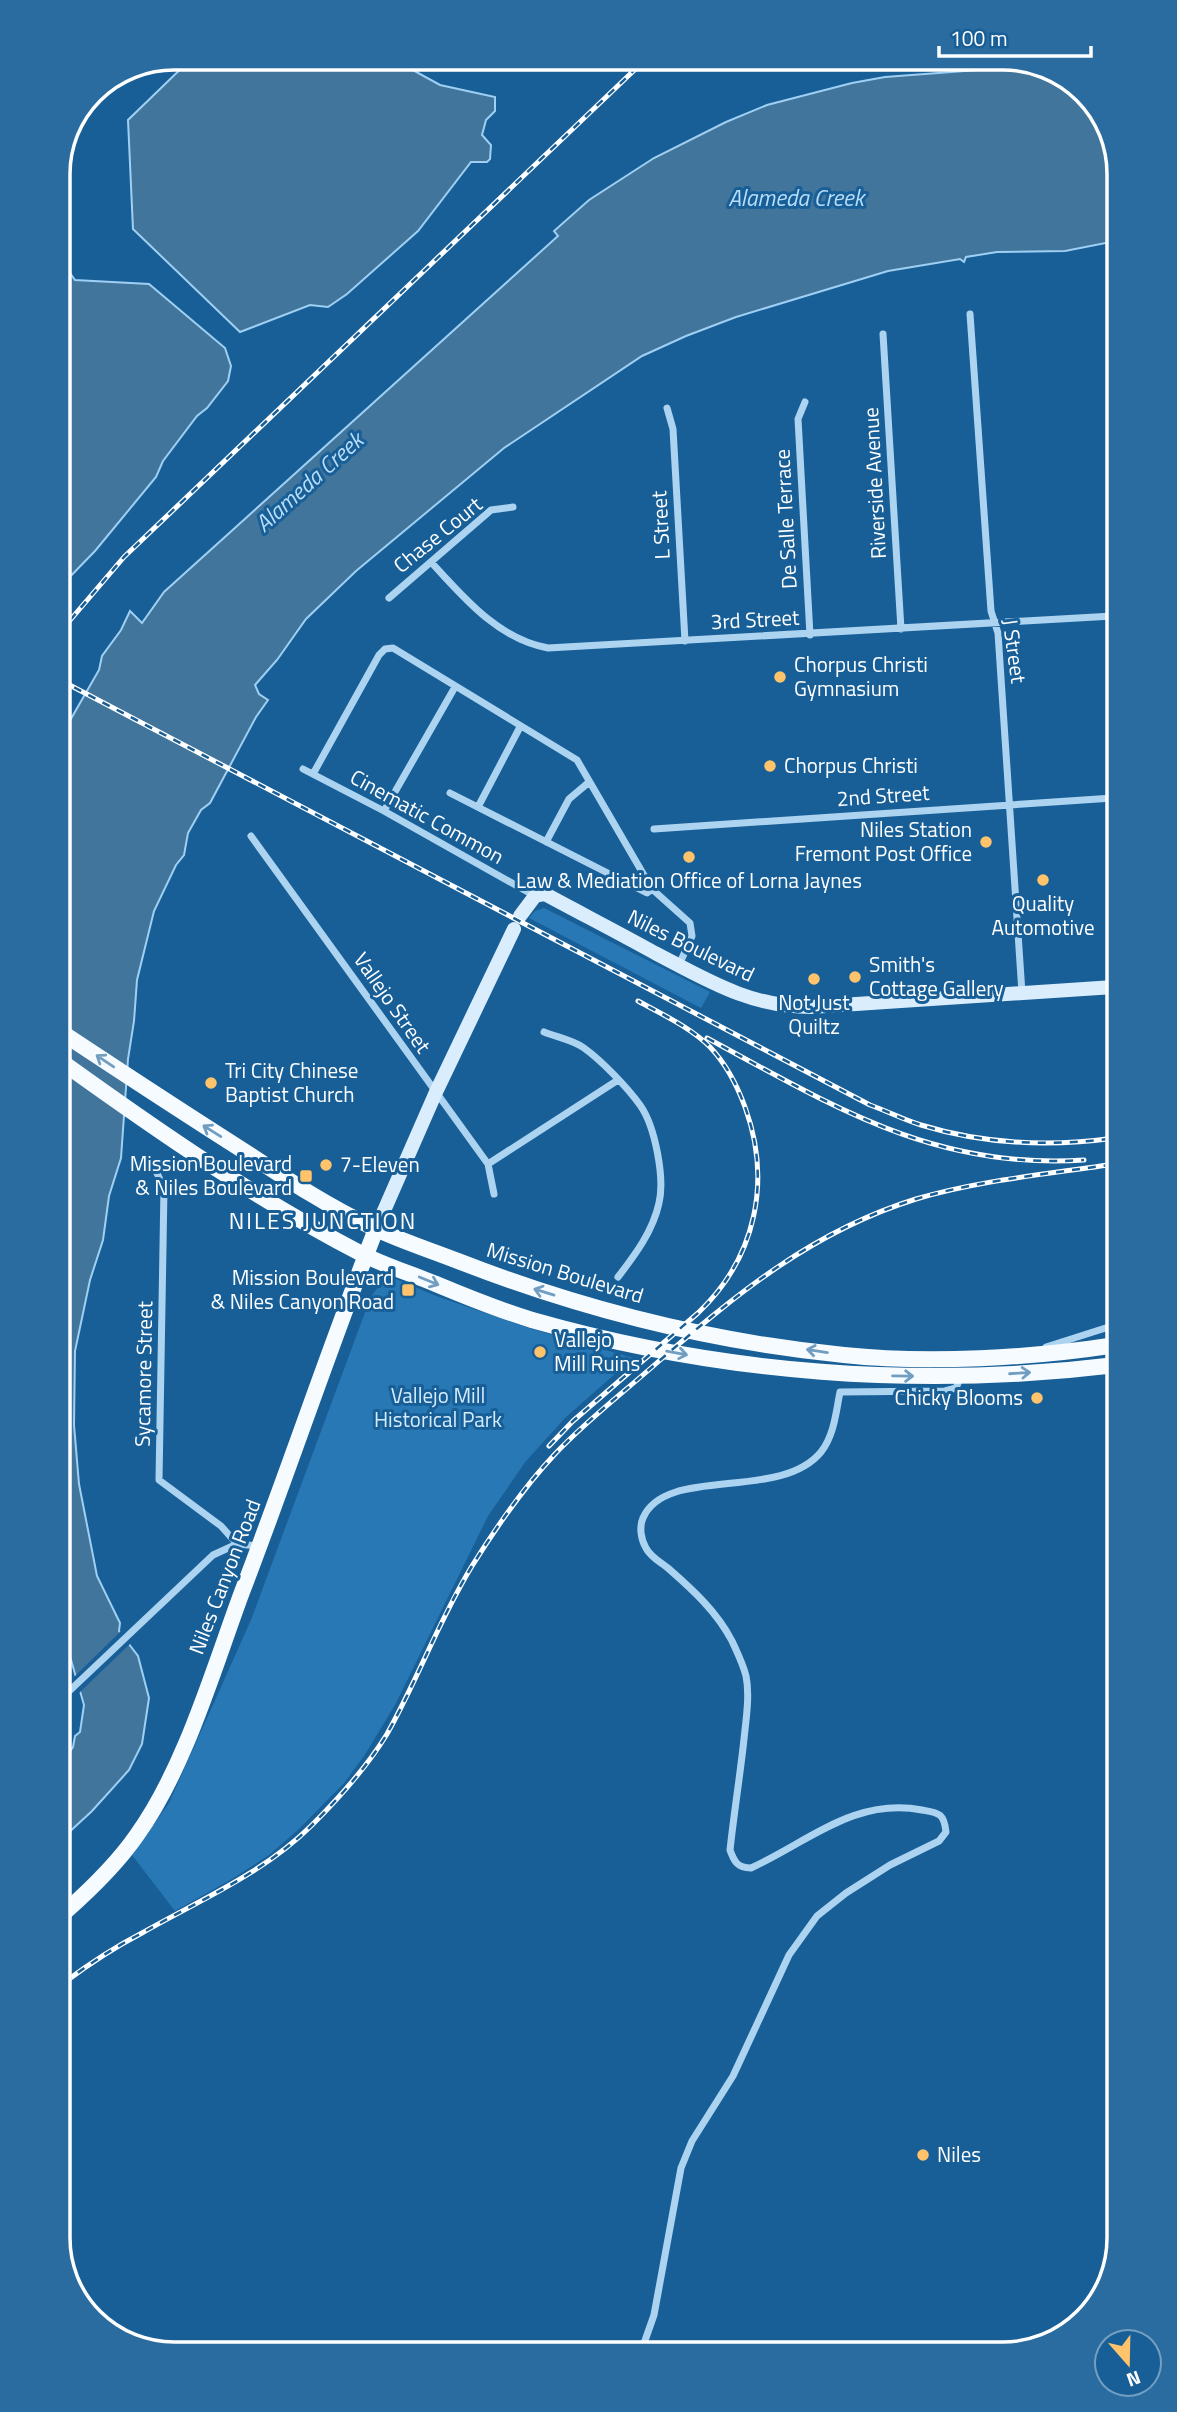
<svg xmlns="http://www.w3.org/2000/svg" width="1177" height="2412" viewBox="0 0 1177 2412" font-family="'Titillium Web',sans-serif">
  <style>
    .green { fill: #2878b5 }
    .water { fill: #42759c; stroke: #9fd0f3; stroke-width: 2 }
    .pier { fill: #185f98 }
    .lines { fill: none; stroke-linecap: round; stroke-linejoin: round }
    .minor { stroke: #acd4f1; stroke-width: 7 }
    .secondary { stroke: #daedfc; stroke-width: 14 }
    .primary { stroke: #f6fbff; stroke-width: 16 }
    .rail-casing { stroke: #fff; stroke-width: 5 }
    .rail { stroke: #185f98; stroke-width: 2.5; stroke-dasharray: 8; stroke-linecap: butt }
    .oneway { stroke: #719dc1 }
    .poi-dot { fill: #ffc36c; stroke: #185f98; stroke-width: 2.5 }
    .labels { text-anchor: middle; stroke-width: 6; stroke-linejoin: round; paint-order: stroke }
    .street-label { font-size: 21px; fill: #fff; stroke: #185f98 }
    .poi-label { font-size: 21px; fill: #fff; stroke: #185f98; text-anchor: start }
    .park-label { font-size: 21px; fill: #d3ebfc; stroke: #185f98 }
    .water-label { font-size: 23px; font-style: italic; fill: #b8ddf8; stroke: #185f98 }
    .neighbourhood-label { font-size: 23px; letter-spacing: 2px; fill: #fff; stroke: #185f98 }
    .rim { fill: none; stroke: #fff; stroke-width: 3.5 }
  </style>
  <rect width="100%" height="100%" fill="#185f98"/>
  <path class="green" d="M544,908l166,84 -9,16 -172,-90 6,-7z
    M396,1279l40,17 96,33 101,29 -67,59 -40,44 -38,55 -93,189 -31,51 -20,27 -45,46 -30,26 -37,24 -57,32 -43,-56 37,-52 82,-183 119,-321c7,-12 12,-17 26,-20z"/>
  <path class="water" d="M192,58h199l49,27 55,12v14l-9,9 -4,15 9,10 -1,14 -3,3h-16l-53,69 -71,63 -19,13 -18,-2 -70,27 -107,-103 -5,-109z
    M1032,66l42,15 37,49v112l-46,9 -68,1 -31,5 -2,5 -4,-3 -72,12 -152,46 -50,19 -44,20 -138,92 -148,123 -50,48 -29,41 -22,25 4,9 9,6 -12,17 -46,86 -9,7 -13,23 -4,22 -8,10 -22,46 -17,69 -3,41 -6,38 -7,99 -12,38 -6,44 -13,40 -15,71 -1,74 5,59 18,92 23,47 -1,8 19,25 11,42 -7,46 -13,26 -37,41 -27,25 -1,-76 9,-13 2,-11 5,-4 4,-27 -15,-52 -5,-6 -4,-900 4,-16 35,-61 3,-14 19,-26 9,-19 12,12 22,-31 394,-356 -4,-5 35,-31 65,-42 72,-36 41,-17 85,-22 33,-6z
    M58,256l17,24 74,4 76,64 6,18 -3,15 -21,27 -10,8 -34,45 -7,16 -61,74 -35,36z"/>
  <path class="pier" d="M123,1629l9,13 -54,52 -5,-16z"/>
  <g class="lines">
    <path class="minor" d="M970,314l21,297 7,22 24,360
      M883,334l18,295
      M805,402l-7,17 12,216
      M667,408l6,21 12,212
      M431,562c32,35 67,77 117,86l565,-32
      M389,598l102,-88 22,-3
      M303,769l81,42 151,85
      M313,774l66,-119 6,-6 8,-1 184,112 75,129 38,34 2,13 -13,29
      M450,793l197,100 5,-4
      M478,807l42,-80
      M384,811l71,-124
      M654,829l459,-31
      M251,836l237,328 6,30
      M546,842l23,-43 19,-16
      M544,1032c12,5 29,8 40,16 18,13 43,39 56,57 15,21 25,73 19,98 -6,28 -24,52 -41,74
      M488,1164l130,-84
      M155,1169l9,19 -5,292 62,46 16,18
      M1046,1347l69,-22
      M64,1696l149,-141 24,-11 22,2
      M642,2349l12,-34 27,-147 11,-27 41,-65 56,-121 28,-39 29,-23 44,-28 49,-24 7,-9c-2,-19 -7,-19 -24,-22 -67,-13 -114,32 -171,58 -14,0 -17,-7 -21,-18 4,-37 10,-74 14,-111 2,-20 6,-44 2,-63 -3,-12 -9,-24 -14,-35 -15,-29 -39,-51 -63,-72 -7,-6 -19,-12 -23,-21 -5,-8 -7,-21 -3,-30 23,-53 137,-16 178,-66 13,-16 15,-40 19,-60l105,-1 11,-3 5,-12"/>
    <path class="secondary" d="M520,916l15,-20 10,-2c37,20 74,39 110,59 52,27 95,54 156,54l303,-20
      M376,1229l60,-137 78,-163"/>
    <path class="primary" d="M61,1032c62,41 123,81 186,121 41,27 82,54 127,75 27,13 56,22 84,33 123,48 254,81 386,94 85,9 187,3 272,-10
      M62,1062c96,69 194,137 300,192 24,12 50,20 74,30 31,13 63,26 96,36 189,54 388,69 584,45
      M65,1912c26,-23 52,-48 72,-77 48,-67 76,-165 105,-243 46,-120 87,-243 134,-363"/>
    <defs>
      <path id="rail" d="M60,632l64,-75 523,-499
        M60,680l810,425c17,6 34,15 51,20 62,19 129,22 194,13
        M707,1038c126,68 227,132 377,122
        M549,1446l24,-25 125,-108c58,-55 74,-132 47,-206 -8,-22 -19,-43 -35,-60 -20,-20 -47,-32 -72,-46
        M65,1982c24,-18 50,-35 77,-49 58,-33 122,-60 170,-108 27,-27 55,-58 75,-91 31,-55 52,-114 85,-168 25,-40 51,-78 83,-112 32,-34 69,-62 104,-93 79,-68 154,-130 257,-162 64,-19 133,-25 199,-35"/>
    </defs>
    <use href="#rail" class="rail-casing"/>
    <use href="#rail" class="rail"/>
  </g>
  <defs><path id="oneway-shaft" d="M-6 0H5M1.5-3L5.5 0L1.5 3" fill="none" stroke-width="1.6" stroke-linecap="round" stroke-linejoin="round" transform="scale(1.75)"/></defs>
  <g class="oneway">
    <use href="#oneway-shaft" transform="translate(105 1061) rotate(-146)"/>
    <use href="#oneway-shaft" transform="translate(212 1131) rotate(-148)"/>
    <use href="#oneway-shaft" transform="translate(429 1281) rotate(22)"/>
    <use href="#oneway-shaft" transform="translate(544 1292) rotate(-163)"/>
    <use href="#oneway-shaft" transform="translate(817 1351) rotate(-171)"/>
    <use href="#oneway-shaft" transform="translate(677 1353) rotate(10)"/>
    <use href="#oneway-shaft" transform="translate(1020 1373) rotate(-4)"/>
    <use href="#oneway-shaft" transform="translate(903 1376) rotate(1)"/>
  </g>
  <g class="poi-dot">
    <circle cx="780" cy="677" r="7"/>
    <circle cx="770" cy="766" r="7"/>
    <circle cx="986" cy="842" r="7"/>
    <circle cx="689" cy="857" r="7"/>
    <circle cx="1043" cy="880" r="7"/>
    <circle cx="855" cy="977" r="7"/>
    <circle cx="814" cy="979" r="7"/>
    <circle cx="211" cy="1083" r="7"/>
    <circle cx="326" cy="1165" r="7"/>
    <rect x="299" y="1169" width="14" height="14" rx="3.5"/>
    <rect x="401" y="1283" width="14" height="14" rx="3.5"/>
    <circle cx="540" cy="1352" r="7"/>
    <circle cx="1037" cy="1398" r="7"/>
    <circle cx="923" cy="2155" r="7"/>
  </g>
  <g class="labels">
    <g class="street-label">
      <text transform="translate(875 483) rotate(-93)" y="7">Riverside Avenue</text>
      <text transform="translate(786 519) rotate(-93)" y="7">De Salle Terrace</text>
      <text transform="translate(661 525) rotate(-93)" y="7">L Street</text>
      <text transform="translate(438 535) rotate(-39)" y="7">Chase Court</text>
      <text transform="translate(755 620) rotate(-3)" y="7">3rd Street</text>
      <text transform="translate(1014 651) rotate(82)" y="7">J Street</text>
      <text transform="translate(883 796) rotate(-4)" y="7">2nd Street</text>
      <text transform="translate(427 817) rotate(29)" y="7">Cinematic Common</text>
      <text transform="translate(691 946) rotate(26)" y="7">Niles Boulevard</text>
      <text transform="translate(392 1003) rotate(55)" y="7">Vallejo Street</text>
      <text transform="translate(565 1273) rotate(17)" y="7">Mission Boulevard</text>
      <text transform="translate(144 1374) rotate(-89)" y="7">Sycamore Street</text>
      <text transform="translate(225 1577) rotate(-69)" y="7">Niles Canyon Road</text>
    </g>
    <g class="poi-label">
      <text x="794" y="672">Chorpus Christi<tspan x="794" dy="24">Gymnasium</tspan></text>
      <text x="784" y="773">Chorpus Christi</text>
      <text x="972" y="837" text-anchor="end">Niles Station<tspan x="972" dy="24">Fremont Post Office</tspan></text>
      <text x="689" y="888" text-anchor="middle">Law &amp; Mediation Office of Lorna Jaynes</text>
      <text x="1043" y="911" text-anchor="middle">Quality<tspan x="1043" dy="24">Automotive</tspan></text>
      <text x="869" y="972">Smith's<tspan x="869" dy="24">Cottage Gallery</tspan></text>
      <text x="814" y="1010" text-anchor="middle">Not Just<tspan x="814" dy="24">Quiltz</tspan></text>
      <text x="225" y="1078">Tri City Chinese<tspan x="225" dy="24">Baptist Church</tspan></text>
      <text x="292" y="1171" text-anchor="end">Mission Boulevard<tspan x="292" dy="24">&amp; Niles Boulevard</tspan></text>
      <text x="340" y="1172">7-Eleven</text>
      <text x="394" y="1285" text-anchor="end">Mission Boulevard<tspan x="394" dy="24">&amp; Niles Canyon Road</tspan></text>
      <text x="554" y="1347">Vallejo<tspan x="554" dy="24">Mill Ruins</tspan></text>
      <text x="1023" y="1405" text-anchor="end">Chicky Blooms</text>
      <text x="937" y="2162">Niles</text>
    </g>
    <g class="park-label">
      <text x="438" y="1403">Vallejo Mill<tspan x="438" dy="24">Historical Park</tspan></text>
    </g>
    <g class="water-label">
      <text x="796" y="206">Alameda Creek</text>
      <text transform="translate(309 482) rotate(-42)" y="8">Alameda Creek</text>
    </g>
    <g class="neighbourhood-label">
      <text x="323" y="1229">NILES JUNCTION</text>
    </g>
  </g>
  <path d="M0 0H1177V2412H0ZM174 70H1003A104 104 0 0 1 1107 174V2238A104 104 0 0 1 1003 2342H174A104 104 0 0 1 70 2238V174A104 104 0 0 1 174 70Z" fill="#2a6ca0" fill-rule="evenodd"/>
  <path class="rim" d="M174 70H1003A104 104 0 0 1 1107 174V2238A104 104 0 0 1 1003 2342H174A104 104 0 0 1 70 2238V174A104 104 0 0 1 174 70Z"/>
  <g transform="translate(1128 2363) rotate(160)"><circle r="33" fill="#185f98" stroke="#749fc1" stroke-width="2"/>
  <path d="M0-5L12 26L0 18L-12 26Z" fill="#ffc36c"/>
  <text y="-10" font-size="19" font-weight="bold" text-anchor="middle" fill="#ffffff">N</text>
  </g>
  <path d="M939 46v10h152v-10" fill="none" stroke="#ffffff" stroke-width="3.5"/>
  <text x="950" y="46" font-size="21" fill="#ffffff" stroke="#185f98" stroke-width="5" paint-order="stroke">100 m</text>
</svg>
